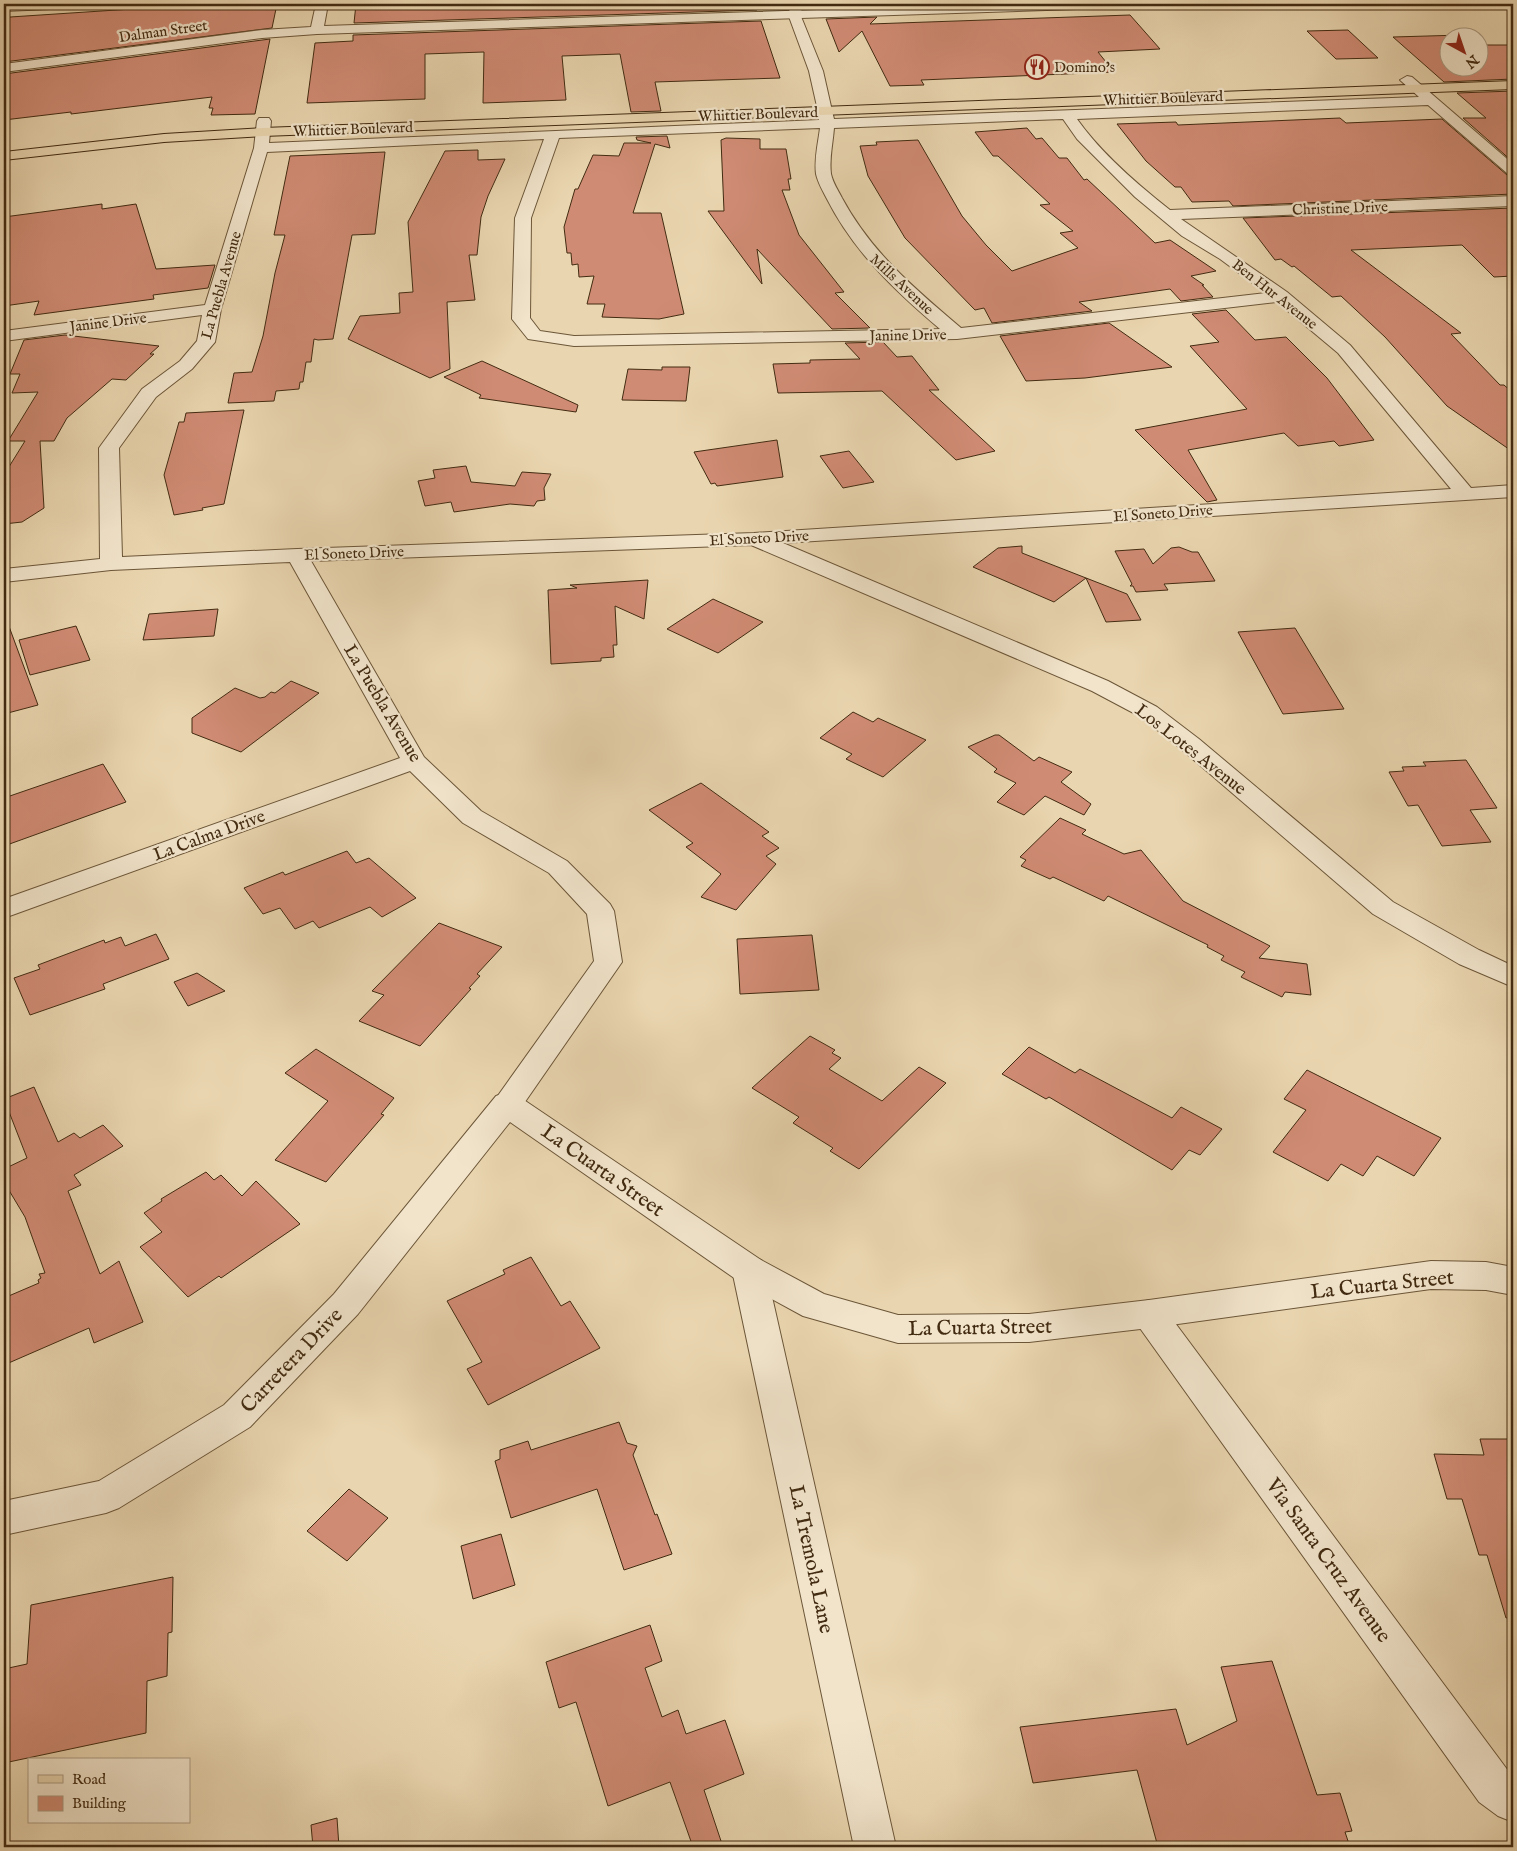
<svg xmlns="http://www.w3.org/2000/svg" width="1517" height="1851" viewBox="0 0 1517 1851" font-family="'IM FELL English',serif">
  <style>
    .green { fill: #bbbc87; stroke: #7e744c }
    .building { fill: #d08b74; stroke: #422b11 }
    .lines { fill: none; stroke-linecap: round; stroke-linejoin: round }
    .minor-casing { stroke: #6c5638; stroke-width: 2 }
    .tertiary-casing { stroke: #6c5638; stroke-width: 2 }
    .primary-casing { stroke: #422b11; stroke-width: 2 }
    .minor { fill: #f1e4cb; fill-rule: evenodd }
    .tertiary { fill: #f1e4cb; fill-rule: evenodd }
    .primary { fill: #e9d5af; fill-rule: evenodd }
    .labels { text-anchor: middle; stroke-width: 4.5; stroke-linejoin: round; paint-order: stroke }
    .far-street-label { font-size: 15px; fill: #422b11; stroke: #f1e4cb }
    .far-poi-label { font-size: 15px; fill: #422b11; stroke: #f1e4cb; text-anchor: start }
    .street-label { font-size: 18px; fill: #422b11; stroke: #f1e4cb }
    .near-street-label { font-size: 21px; fill: #422b11; stroke: #f1e4cb }
  </style>
  <rect width="100%" height="100%" fill="#e9d5af"/>
  <filter id="stains"><feTurbulence type="fractalNoise" baseFrequency=".004" numOctaves="4"/><feColorMatrix values="0 0 0 0 .2 0 0 0 0 .09 0 0 0 0 .02 0 0 0 .5 -.17"/></filter>
  <radialGradient id="worn" r=".72"><stop offset=".6" stop-color="#630" stop-opacity="0"/><stop offset="1" stop-color="#630" stop-opacity=".3"/></radialGradient>
  <path class="green" d="M1205,4h59l1,2 -69,3 -2,-3z"/>
  <path class="building" d="M184,4h93l-5,24 -268,34v-33l6,-12 122,-8 1,-2z
    M356,4h26v3l79,-3h294l2,6 -403,13z
    M820,4h73l-3,2 -68,2z
    M1130,15l30,34 -62,3 16,20 -193,8 3,5 -34,1 -28,-55 -23,21 -13,-33 51,-2 -7,7z
    M761,21l19,57 -125,4 6,29 -30,1 -11,-58 -58,2 4,44 -83,3 1,-51 -59,2v45l-118,4 8,-60 38,-2v-6z
    M1348,30l30,28 -42,1 -29,-28z
    M1462,35l3,3h-15v30h30v-23h33v34l-69,3 -51,-45z
    M270,39l-15,75 -44,1 2,-7h-4l3,-11 -141,17v-2l-67,8v-46z
    M1513,91v71l-50,-44h23l-29,-25z
    M1340,118l6,5 96,-4 65,56 6,2v17l-280,12 -4,-5 -37,1 -11,-15h-6l-29,-26 -29,-37 59,-2 2,3z
    M1027,128l9,11 6,-1 17,20h8l17,22 3,-1 68,64 15,-3 46,31 -25,5 13,9h-2l11,12 -32,4 -11,-12 -91,13 13,9 -100,12 -8,-15 -9,2 -70,-72 -37,-62 -8,-30 17,-1 -1,-3 42,-2 44,76 24,29 26,26 66,-23 -18,-15 13,-2 -33,-26 10,-1 -52,-48h-5l-18,-24z
    M667,136l3,12 -15,-4 -22,69h28l23,101 -25,5 -57,-2 3,-13h-18l7,-28 -15,1 -1,-13 -6,1 -1,-12h-4l-3,-26 11,-38h3l15,-34 26,1 5,-13h27l-14,-3 -1,-3z
    M726,138l34,1v10h26l5,30h-3l2,11h-8l17,45 45,57 -9,1 35,35 -38,1 -75,-80 5,35 -54,-73h16l-3,-71z
    M478,150v10l27,-1 -17,37 -7,21 -4,38h-8l6,45 -28,2 3,67 -20,9 -82,-39 12,-23 40,-3 -1,-20 14,-1 -5,-70 37,-71z
    M385,152l-10,82 -23,1 -19,104 -15,1 -4,-1 -3,23h-5l-3,20h-3l-1,7 -23,2 -2,10 -46,2 6,-30 18,-1 11,-36 12,-63 10,-38h-11l16,-79z
    M102,204v5l34,-5 20,65 59,-4 -7,23 -55,7 1,4 -120,16 5,-14 -35,5v-89z
    M1513,208v68l-19,1 -32,-32 -111,5 110,83 -10,1 49,51h4l9,8v59l-66,-46 -62,-69 -44,-41 -9,1 -38,-31 -2,1 -11,-8 -6,1 -32,-42z
    M1226,310l29,30 31,-3 41,41 47,62 -35,6 -5,-5 -36,5 -14,-13 -96,17 29,50 -10,2 -72,-72 112,-21 -57,-63 29,-4 -27,-28z
    M1109,323l63,44 -87,11 -59,3 -26,-45z
    M65,335l94,11 -9,8h4l-28,26 -14,-1 -45,39 -13,23h-14l4,67 -22,14 -18,2v-22l4,-3 -1,-29 18,-29h-17l30,-49 -26,1 8,-19h-10l14,-34z
    M883,342l14,15 15,-1 27,34h-10l66,61 -39,9 -74,-69 -104,2 -5,-29 37,-1v-3l50,-1 -15,-16z
    M482,361l96,44 -2,7 -97,-14 2,-3 -37,-18z
    M662,367h28l-4,34 -64,-1 6,-31 34,1z
    M244,410l-20,94 -22,4 1,2 -29,5 -10,-40 15,-53h5l2,-9z
    M777,440l6,37 -66,9 -2,-3 -4,1 -17,-32z
    M849,451l25,31 -31,6 -23,-32z
    M466,466l5,16 44,4 7,-14 29,2 -7,14 1,12 -8,1 -3,5 -24,-2 -56,8 -3,-10 -26,4 -7,-25 17,-3 -2,-8z
    M1022,546v7l105,41 14,26 -35,2 -20,-44 -32,24 -81,-35 25,-19z
    M1179,547l13,5h6l17,29 -51,3 4,6 -32,2 -3,-6h-3l2,-2 -17,-33 29,-2 9,15 18,-16z
    M648,580l-4,39 -29,-13 2,39h-4l1,12 -13,1v3l-50,3 -3,-74 29,-2 -7,-3z
    M713,599l50,23 -45,31 -51,-24z
    M218,609l-4,27 -71,4 6,-26z
    M4,621h3l31,84 -34,9z
    M76,626l14,34 -60,15 -11,-35z
    M1295,628l49,81 -61,5 -45,-82z
    M291,681l28,12 -78,59 -49,-19v-15l43,-30 25,10 5,-1 6,-5 4,1z
    M853,712l20,10 5,-4 48,22 -43,37 -37,-18 6,-5 -32,-16z
    M995,735h4l35,26 5,-4 33,15 -11,10 30,22 -7,11 -39,-19 -21,19 -27,-13 19,-19 -22,-11 3,-3 -29,-22z
    M1466,760l31,48 -27,2 21,32 -49,4 -24,-41 -10,1 -19,-34 15,-1 -2,-4 24,-1 -3,-4z
    M103,764l23,38 -122,44v-48z
    M701,783l68,49 -7,4 17,12 -13,8 10,8 -40,46 -35,-13 20,-23 -35,-27 7,-4 -44,-33z
    M1060,818l26,12 -4,4 42,20 17,-4 42,51 87,45 -11,12 48,6 4,31 -26,-3 -3,5 -41,-20 4,-5 -24,-12 3,-4 -17,-9 1,-2 -100,-49 -4,5 -51,-24 -3,2 -29,-13 5,-6 -6,-3z
    M347,851l9,12 13,-5 47,40 -34,19 -12,-10 -51,21 -6,-7 -18,8 -15,-21 -17,6 -19,-26 39,-16 2,3z
    M439,923l63,24 -25,27 3,2 -11,12 2,1 -51,57 -61,-25 25,-26 -12,-4z
    M156,934l13,25 -66,25 2,5 -75,26 -16,-37 26,-9 -2,-4 66,-25 1,3 16,-6 4,9z
    M812,935l7,55 -79,4 -3,-55z
    M197,973l28,18 -37,15 -14,-24z
    M810,1036l25,14 -3,3 9,5 -12,11 53,32 37,-34 27,16 -87,86 -29,-18 3,-3 -40,-25 6,-6 -47,-29z
    M1029,1047l46,26 5,-4 92,49 9,-11 41,22 -22,26 -11,-5 -17,20 -123,-73 -3,2 -44,-25z
    M316,1049l78,49 -13,16 3,1 -58,67 -51,-22 53,-59 -43,-28z
    M1307,1070l134,68 -27,38 -37,-20 -14,20 -22,-12 -13,17 -55,-29 33,-42 -22,-11z
    M34,1087l24,55 16,-9 6,5 23,-13 20,21 -49,29 7,10 -13,6 32,83 19,-13 24,61 -49,21 -5,-15 -85,37v-67l35,-15 -1,-3 3,-2 -2,-4 6,-1 -20,-56 -21,-35v-13l23,-11 -23,-59z
    M206,1172l8,8 7,-5 21,21 14,-15 44,43 -79,54 -2,-2 -31,21 -48,-50 22,-15 -18,-19 18,-12 -1,-2z
    M531,1257l30,49 9,-5 30,47 -112,57 -21,-36 15,-7 -35,-61 58,-27 -2,-4z
    M619,1422l8,21 10,3 -4,9 22,60 2,-1 15,40 -48,16 -27,-81 -86,29 -16,-57 5,-2v-9l28,-9 3,9z
    M1480,1439h33v178l-7,1 -19,-63h-8l-17,-56h-15l-13,-45 50,1z
    M349,1489l39,29 -41,43 -40,-30z
    M501,1534l14,51 -42,14 -12,-53z
    M173,1577l-1,55 -4,1 -1,43 -20,5 -1,52 -142,30v-94l23,-5 4,-59z
    M650,1625l12,36 -17,7 17,49 16,-7 8,24 39,-14 19,54 -40,16 19,57h-30l-23,-65 -62,24 -32,-104 -17,6 -13,-46z
    M1272,1661l45,134 23,-2 12,38 -7,1 5,15h-192l-21,-77 -104,13 -13,-56 156,-18 11,36 50,-24 -16,-54z
    M337,1818l2,29h-26l-2,-22z"/>
  <g class="lines">
    <defs>
      <path id="minor" d="M4,4h76l-6,4 -70,3z
        M316,4h12l-4,22 679,-22h110l-6,4 -790,26 -55,4 -258,34v-8l258,-34 49,-3z
        M1407,76l5,1 101,87v11l-5,-1 -80,-69 -351,14c24,34 60,65 93,91l343,-14v10l-332,13 106,73 63,53 121,143 42,-3v12l-730,46 325,138 49,26 42,32 194,163 86,48 34,16v21l-54,-23 -86,-50 -192,-165 -40,-32 -49,-26 -341,-146 -440,16 113,196 57,54 86,50 43,43 4,7 8,51 -104,150 -11,4 -11,-4 -4,-8 102,-143 -7,-47 -38,-41 -86,-50 -53,-52 -406,147v-19l396,-141 -110,-196 -179,8 -107,12v-13l96,-10 -1,-111 43,-59 38,-28 17,-20 5,-26 -198,26v-10l201,-26 49,-157 3,-27 2,-3h10l2,3 -2,22 550,-23 -1,-9 7,-4 7,4 2,8 585,-22 -19,-17zM1063,119l14,20 58,58 47,39 38,23 46,34 -305,35c-46,-39 -90,-76 -119,-130 -4,-8 -9,-15 -11,-24 -2,-16 2,-31 3,-46zM820,128c-2,16 -6,31 -4,46 2,9 7,17 11,25 27,53 68,92 113,130l-366,7 -34,-5 -10,-13 1,-100 28,-80zM544,139l-29,79 -3,101 16,20 46,7 383,-7 320,-37 61,51 113,136 -697,44 -457,16 -175,8 -3,-109 37,-51 36,-28 23,-27 6,-33 46,-157z
        M749,1256l12,4 5,10 130,577h-42l-122,-577 5,-10z
        M1149,1300l12,4 348,468 4,4v46l-15,-6 -19,-14 -342,-478 -5,-10 5,-10z"/>
      <path id="tertiary" d="M792,4h12l-4,10 23,57 9,40 -2,3h-10l-2,-3 -9,-40 -21,-57z
        M507,1092l11,4 243,164 63,34 74,21 131,-1 120,-14 282,-39 55,1 27,5v28l-27,-5 -55,-1 -282,39 -120,14 -131,1 -95,-27 -66,-36 -227,-158 -152,192 -108,113 -131,81 -13,5 -102,22v-34l95,-20 125,-76 110,-111 162,-198z"/>
      <path id="primary" d="M1513,81v8l-1250,47 -99,6 -160,18v-8l160,-18 99,-6z"/>
    </defs>
    <use href="#minor" class="minor-casing"/>
    <use href="#tertiary" class="tertiary-casing"/>
    <use href="#primary" class="primary-casing"/>
    <use href="#minor" class="minor"/>
    <use href="#tertiary" class="tertiary"/>
    <use href="#primary" class="primary"/>
  </g>
  <defs>
    <symbol id="restaurant-ring" viewBox="-11 -11 22 22"><circle r="9.5" fill="#f1e4cb" stroke="#8f2418" stroke-width="1.5"/><path d="M-5-6h1v4h1v-4h1v4h1v-4h1v5L-1.5 .5V6h-2V.5L-5-1ZM5-6V6H3V1.5H1.5Q1.5-4 5-6Z" fill="#8f2418"/></symbol>
  </defs>
  <g fill-rule="evenodd">
    <use href="#restaurant-ring" x="1023" y="53" width="28" height="28"/>
  </g>
  <g class="labels">
    <g class="far-street-label">
      <text transform="translate(163 31) rotate(-8)" y="5">Dalman Street</text>
      <text transform="translate(1163 98) rotate(-2)" y="5">Whittier Boulevard</text>
      <text transform="translate(758 114) rotate(-2)" y="5">Whittier Boulevard</text>
      <text transform="translate(353 129) rotate(-2)" y="5">Whittier Boulevard</text>
      <text transform="translate(1340 208) rotate(-2)" y="5">Christine Drive</text>
      <text transform="translate(902 284) rotate(43)" y="5">Mills Avenue</text>
      <text transform="translate(221 285) rotate(-74)" y="5">La Puebla Avenue</text>
      <text transform="translate(1275 294) rotate(38)" y="5">Ben Hur Avenue</text>
      <text transform="translate(108 322) rotate(-7)" y="5">Janine Drive</text>
      <text transform="translate(908 335) rotate(-1)" y="5">Janine Drive</text>
      <text transform="translate(1163 513) rotate(-4)" y="5">El Soneto Drive</text>
      <text transform="translate(759 538) rotate(-3)" y="5">El Soneto Drive</text>
      <text transform="translate(354 553) rotate(-2)" y="5">El Soneto Drive</text>
    </g>
    <g class="far-poi-label">
      <text x="1054" y="72">Domino's</text>
    </g>
    <g class="street-label">
      <text transform="translate(383 703) rotate(59)" y="6">La Puebla Avenue</text>
      <text transform="translate(1191 749) rotate(38)" y="6">Los Lotes Avenue</text>
      <text transform="translate(209 835) rotate(-20)" y="6">La Calma Drive</text>
    </g>
    <g class="near-street-label">
      <text transform="translate(603 1170) rotate(35)" y="7">La Cuarta Street</text>
      <text transform="translate(1382 1284) rotate(-6)" y="7">La Cuarta Street</text>
      <text transform="translate(980 1327) rotate(-1)" y="7">La Cuarta Street</text>
      <text transform="translate(291 1360) rotate(-46)" y="7">Carretera Drive</text>
      <text transform="translate(812 1559) rotate(78)" y="7">La Tremola Lane</text>
      <text transform="translate(1329 1560) rotate(54)" y="7">Via Santa Cruz Avenue</text>
    </g>
  </g>
  <rect width="1517" height="1851" fill="none" stroke="#e9d5af" stroke-width="20"/>
  <rect x="5" y="5" width="1507" height="1841" fill="none" stroke="#422b11" stroke-width="2.5"/>
  <rect x="10" y="10" width="1497" height="1831" fill="none" stroke="#422b11"/>
  <rect x="28" y="1758" width="162" height="65" fill="#f1e4cb" stroke="#ab9a81"/>
  <rect x="38" y="1775" width="25" height="8" fill="#e9d5af" stroke="#ab9a81"/>
  <text x="72" y="1784" font-size="15" fill="#422b11">Road</text>
  <rect x="38" y="1796" width="25" height="15" fill="#d08b74" stroke="#ab9a81"/>
  <text x="72" y="1808" font-size="15" fill="#422b11">Building</text>
  <g transform="translate(1464 52) rotate(140)"><circle r="24" fill="#f1e4cb" stroke="#ab9a81"/>
  <path d="M0-4L9 19L0 12L-9 19Z" fill="#8f2418"/>
  <text y="-8" font-size="14" font-weight="bold" text-anchor="middle" fill="#422b11">N</text>
  </g>
  <rect width="100%" height="100%" filter="url(#stains)"/>
  <rect width="100%" height="100%" fill="url(#worn)"/>
</svg>
